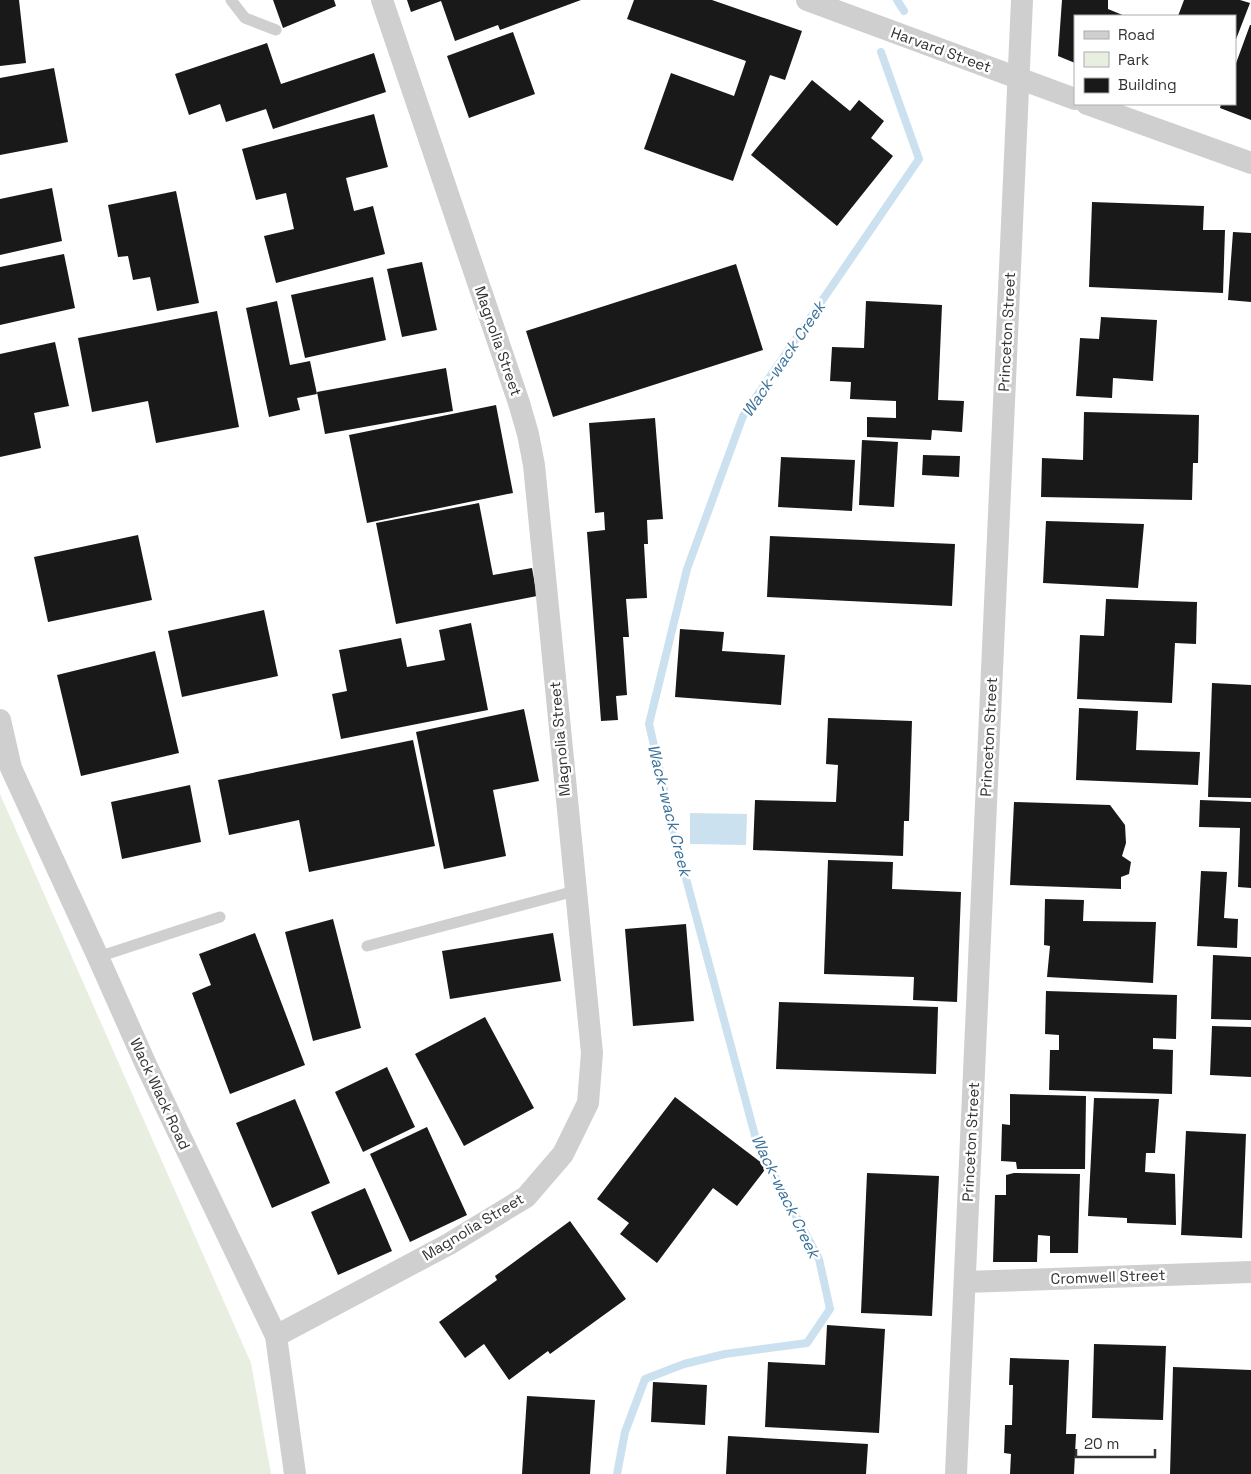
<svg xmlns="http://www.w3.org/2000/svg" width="1251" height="1474" viewBox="0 0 1251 1474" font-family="'Space Grotesk',sans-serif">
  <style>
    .green { fill: #e8efe0 }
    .water { fill: #cce1ef }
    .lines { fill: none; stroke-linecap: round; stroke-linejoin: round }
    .stream { stroke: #cce1ef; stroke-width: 8 }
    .building { fill: #191919 }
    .lane { stroke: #cfcfcf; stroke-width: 11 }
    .street { stroke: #cfcfcf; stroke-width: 22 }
    .labels { text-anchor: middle; stroke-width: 5; stroke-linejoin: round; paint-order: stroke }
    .street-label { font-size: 15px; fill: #323232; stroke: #fff }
    .water-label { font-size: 16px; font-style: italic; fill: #3a7299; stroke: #fff }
  </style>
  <rect width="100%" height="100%" fill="#fff"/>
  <path class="green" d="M0,794l251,569 20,111h-271z"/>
  <path class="water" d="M690,813l57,1 -1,31 -56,-1z"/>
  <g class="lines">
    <path class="stream" d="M897,0l7,11
      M617,1474l8,-42 20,-53 39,-15 41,-10 82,-11 23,-34 -11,-50 -62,-116 -80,-298 -28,-121 38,-155 56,-153 176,-257 -38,-107"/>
  </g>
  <path class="building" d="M0,0h19l7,63 -26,3z
    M273,0h61l2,6 -53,22z
    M407,0h174l-81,30 -2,-5 -43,16 -14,-40 -30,11z
    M634,0h78l90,31 -17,49 -15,-5 -37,106 -89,-32 27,-76 63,23 12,-35 -119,-42z
    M1062,0h46v9l17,7h-50v47l-17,-7z
    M1184,0h56l10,3 -15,39v-26h-57z
    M1250,25h1v95l-31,-12 1,-4h14v-38z
    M513,32l22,62 -66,24 -22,-62z
    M267,43l14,41 93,-31 12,39 -113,37 -7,-20 -40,13 -6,-18 -31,11 -14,-41z
    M54,68l14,74 -68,13v-77z
    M812,80l38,31 9,-11 25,21 -13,17 22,18 -56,70 -86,-71z
    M374,114l14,53 -42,11 8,33 19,-5 12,48 -109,29 -12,-47 30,-7 -8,-36 -30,7 -14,-51z
    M52,188l10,53 -62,14v-56z
    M176,191l23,112 -42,8 -7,-34 -17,3 -5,-24 -10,1 -10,-52z
    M1092,202l112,4 -1,24h22l-2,63 -134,-6z
    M1233,232l18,1v69l-23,-2z
    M64,254l11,54 -75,17v-58z
    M422,262l15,68 -35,7 -15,-68z
    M736,264l27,86 -210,67 -27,-86z
    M373,277l13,63 -81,18 -14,-63z
    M277,301l13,64 20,-4 7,33 -20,4 3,12 -31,7 -23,-109z
    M866,301l76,4 -4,95 26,1 -2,31 -30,-2 -1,10 -64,-3v-20l29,1v-17l-46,-2 1,-17 -21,-1 2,-34 32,1z
    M217,311l22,116 -83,16 -8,-42 -56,11 -14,-74z
    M1101,317l56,3 -4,61 -40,-3 -1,20 -36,-2 4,-58 19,1z
    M55,342l14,64 -35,7 7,35 -41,9v-103z
    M446,368l7,43 -128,23 -8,-42z
    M496,405l17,88 -146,30 -18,-88z
    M1084,412l115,3 -1,48h-5l-1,37 -151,-3 1,-39 41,2z
    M655,418l8,101 -16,1 1,24h-4l3,54 -21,1 3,38h-6l4,58 -11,1 2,24 -17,1 -14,-189 18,-2 -1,-18 -9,1 -6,-90z
    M862,440l36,2 -4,65 -35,-2z
    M923,455l37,1 -1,21 -37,-2z
    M781,457l74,3 -3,51 -74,-4z
    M479,503l14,72 39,-7 5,28 -141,28 -20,-101z
    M1046,521l98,3 -6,64 -95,-5z
    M138,535l14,65 -104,22 -14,-65z
    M770,536l185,8 -3,62 -185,-9z
    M1106,599l91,3 -1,42 -21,-1 -3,60 -95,-4 3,-64 24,1z
    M264,610l14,66 -96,21 -14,-66z
    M471,623l17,87 -147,29 -9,-45 15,-3 -8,-41 62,-12 6,29 38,-7 -6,-30z
    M680,629l44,3 -2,19 63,4 -4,50 -106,-8z
    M155,651l24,102 -98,23 -24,-101z
    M1212,683l39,2v113l-43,-1z
    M1079,708l59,3 -2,39 64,2 -2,33 -122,-5z
    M524,709l15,72 -46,9 13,66 -62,13 -28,-137z
    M828,718l84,3 -3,100h-5l-1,35 -150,-6 2,-50 81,2 2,-37 -12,-1z
    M413,740l22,106 -126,26 -10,-52 -70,15 -11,-55z
    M190,785l11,57 -79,17 -11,-57z
    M1200,800l51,2v86l-13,-1 2,-59 -41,-1z
    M1014,802l96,3 15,20 1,18 -4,13 9,6 -2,12 -8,3v12l-111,-4z
    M828,860l65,2 -1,27 69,3 -4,110 -44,-2 1,-23 -90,-3z
    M1201,871l26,1 -3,46 14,1 -1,29 -40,-2z
    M1045,899l39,1 -1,21 73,1 -3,61 -106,-6 3,-31 -6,-1z
    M333,919l28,109 -48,13 -28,-109z
    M686,924l8,97 -61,5 -8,-97z
    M255,933l50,132 -75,29 -38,-101 19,-8 -12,-31z
    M553,933l8,48 -111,18 -8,-48z
    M1213,955l38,2v63l-40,-1z
    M1046,991l131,4 -1,44 -23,-1v11l20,1 -1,44 -123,-4 1,-40h9v-15l-14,-1z
    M779,1002l159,5 -2,67 -160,-5z
    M485,1017l49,91 -70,38 -49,-92z
    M1212,1026l39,1v50l-41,-2z
    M387,1067l28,60 -52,25 -28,-60z
    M1010,1094l76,2 -1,73h-68l-1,-7 -15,-1 1,-37 8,1z
    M675,1097l92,70 -30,39 -24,-18 -56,75 -37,-29 9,-11 -32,-24z
    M1094,1098l65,1 -4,54h-9l-1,19 30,2 1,51 -49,-2v-5l-39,-2z
    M295,1099l35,84 -58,25 -36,-85z
    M427,1127l40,88 -57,27 -40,-88z
    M1186,1131l60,3 -4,104 -61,-3z
    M867,1173l72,3 -7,140 -71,-3z
    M1014,1173l66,1 -2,79h-28v-17l-12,-1 -1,27h-44l2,-67h11v-20z
    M365,1188l27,63 -54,24 -27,-63z
    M570,1221l56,78 -76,55 -2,-3 -39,29 -25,-36 -19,14 -26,-36 58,-42 -2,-4z
    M827,1325l58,4 -6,104 -114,-6 3,-65 57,3z
    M1094,1344l72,2 -3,74 -71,-2z
    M1010,1358l59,2 -3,74h10l-2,40h-64l1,-20 -7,-1 1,-28h7l1,-40h-4z
    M1173,1367l78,3v104h-81z
    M653,1382l54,3 -2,40 -54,-3z
    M527,1396l68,4 -5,74h-68z
    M728,1436l140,8 -2,30h-140z"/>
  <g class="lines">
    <path class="lane" d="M231,0l14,18 31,12
      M367,946l208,-55
      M98,957l122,-40"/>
    <path class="street" d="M807,0l268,99
      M1087,104l164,59
      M0,720l11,48 87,189 49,110 129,269 19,138
      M965,1282l286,-10
      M276,1336l173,-92 77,-47 37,-43 25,-51 4,-50 -58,-588 -6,-31 -9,-31 -137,-403
      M956,1474l66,-1474"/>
  </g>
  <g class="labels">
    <g class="street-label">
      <text transform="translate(941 50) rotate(20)" y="5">Harvard Street</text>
      <text transform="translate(1007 332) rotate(-87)" y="5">Princeton Street</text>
      <text transform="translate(498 341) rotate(71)" y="5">Magnolia Street</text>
      <text transform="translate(989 737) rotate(-87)" y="5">Princeton Street</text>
      <text transform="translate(560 739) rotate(-95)" y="5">Magnolia Street</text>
      <text transform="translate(160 1094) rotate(65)" y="5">Wack Wack Road</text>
      <text transform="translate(971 1142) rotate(-87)" y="5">Princeton Street</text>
      <text transform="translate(473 1227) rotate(-31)" y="5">Magnolia Street</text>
      <text transform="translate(1108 1277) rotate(-2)" y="5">Cromwell Street</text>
    </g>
    <g class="water-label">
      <text transform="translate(783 359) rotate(-56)" y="6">Wack-wack Creek</text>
      <text transform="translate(670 810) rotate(76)" y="6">Wack-wack Creek</text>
      <text transform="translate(786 1196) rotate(64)" y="6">Wack-wack Creek</text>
    </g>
  </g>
  <rect x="1074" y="15" width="162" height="90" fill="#ffffff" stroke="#adadad"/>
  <rect x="1084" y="31" width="25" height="8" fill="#cfcfcf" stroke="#adadad"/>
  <text x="1118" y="40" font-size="15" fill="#323232">Road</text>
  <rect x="1084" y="52" width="25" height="15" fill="#e8efe0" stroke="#adadad"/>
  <text x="1118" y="65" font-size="15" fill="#323232">Park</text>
  <rect x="1084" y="78" width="25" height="15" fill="#191919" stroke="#adadad"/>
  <text x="1118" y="90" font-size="15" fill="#323232">Building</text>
  <path d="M1076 1449v8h79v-8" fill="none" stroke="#323232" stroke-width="2.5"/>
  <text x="1084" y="1449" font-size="15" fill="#323232" stroke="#ffffff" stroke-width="4" paint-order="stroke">20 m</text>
</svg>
